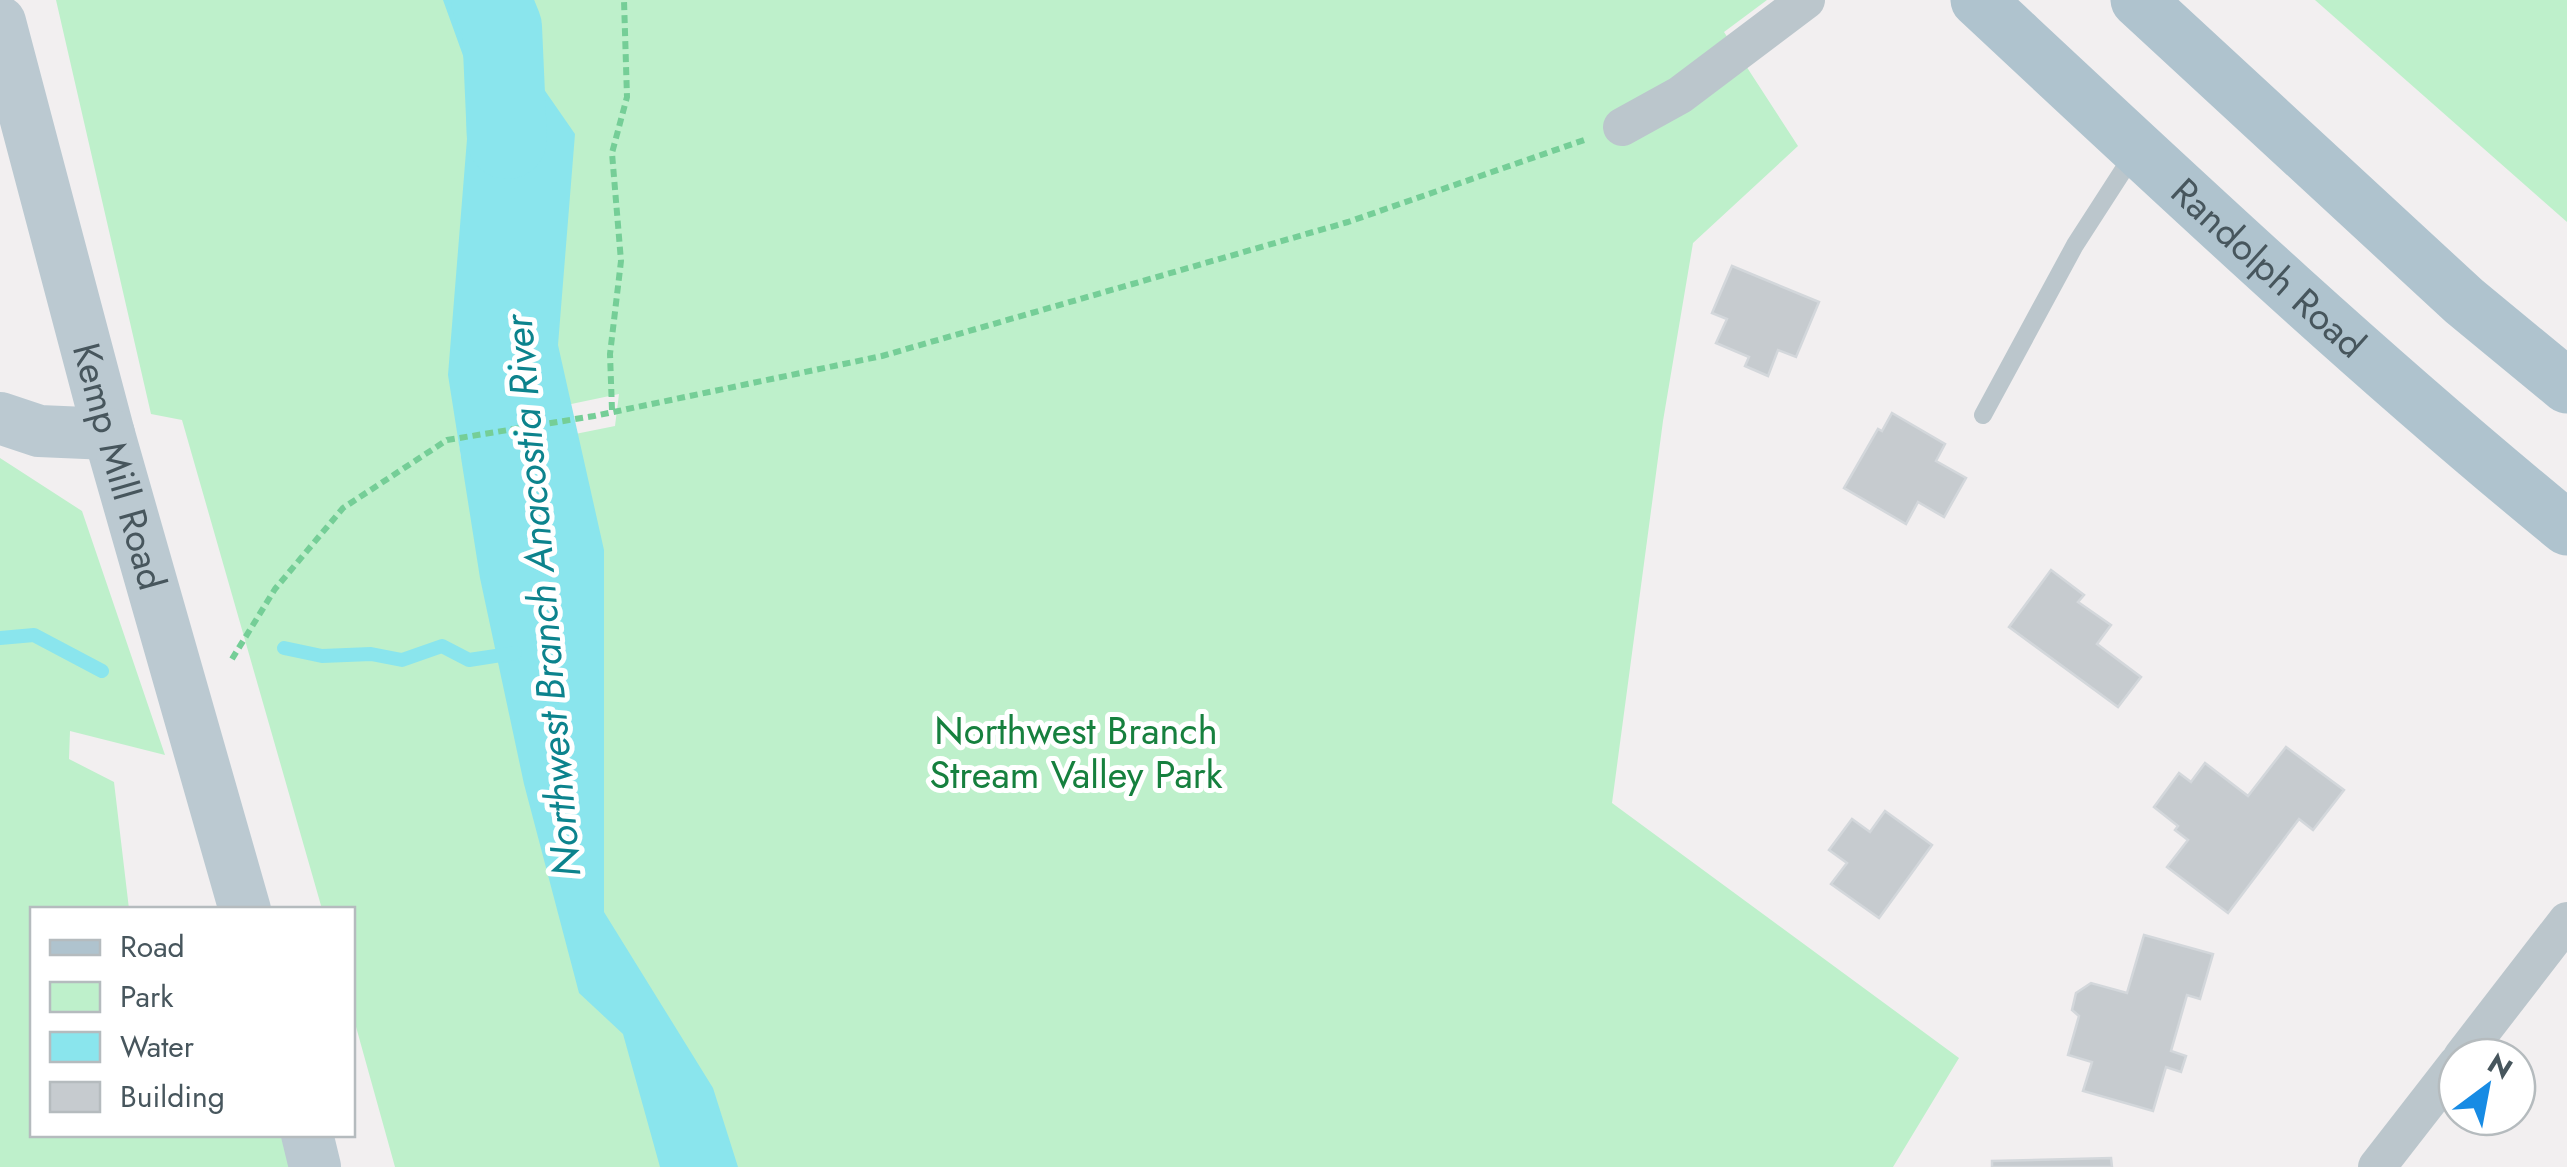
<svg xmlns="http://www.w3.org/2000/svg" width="2567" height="1167" viewBox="0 0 2567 1167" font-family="Jost,sans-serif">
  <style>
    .green { fill: #bef0cb; fill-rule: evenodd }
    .water { fill: #8ae5ed }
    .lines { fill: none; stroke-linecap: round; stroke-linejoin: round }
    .stream { stroke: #8ae5ed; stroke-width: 14 }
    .river { stroke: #8ae5ed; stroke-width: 80 }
    .building { fill: #c6cbcf; stroke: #d3d7db; stroke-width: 2.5 }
    .path { stroke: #75ce97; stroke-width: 6; stroke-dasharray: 8 5; stroke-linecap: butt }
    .lane { stroke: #bbc6cc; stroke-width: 18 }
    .street { stroke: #bbc6cc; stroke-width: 38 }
    .secondary { stroke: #bbc9d1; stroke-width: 52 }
    .primary { stroke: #afc3ce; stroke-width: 55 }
    .labels { text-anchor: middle; stroke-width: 10; stroke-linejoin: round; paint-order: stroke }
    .street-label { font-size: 38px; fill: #47565d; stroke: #fff }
    .park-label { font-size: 38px; fill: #16803e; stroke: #fff }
    .water-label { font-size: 40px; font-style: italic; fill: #0c838d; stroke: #fff }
  </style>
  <rect width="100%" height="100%" fill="#f2eff0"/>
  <path class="green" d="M56,0h1711l-43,32 74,114 -105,97 -30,178 -51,382 347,255 -66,109h-1498l-42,-151 -1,-106 -30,-1 -140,-489 -31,-6zM619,394l-4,32 -154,31 -4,-29z
    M2315,0h252v222z
    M0,458l82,53 83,244 -95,-24 -1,28 45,23 15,127 -97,1v224l257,1v32h-289z"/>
  <path class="water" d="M443,0h39l93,134 -17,211 46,205v362l109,176 25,79h-78l-37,-133 -44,-41 -55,-209 -44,-206 -32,-203 19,-236 -2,-78z"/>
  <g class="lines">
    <path class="stream" d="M0,638l34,-3 68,36
      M284,648l38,8 49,-2 31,6 40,-14 27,14 46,-7"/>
    <path class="river" d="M491,0l11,27 5,112"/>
  </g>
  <path class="building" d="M1732,266l87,36 -23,55 -18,-7 -10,26 -23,-10 4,-9 -33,-14 11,-24 -15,-6z
    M1892,413l53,31 -9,17 30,17 -22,39 -26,-15 -12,22 -62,-36 34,-59 4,2z
    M2051,570l33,25 -6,7 33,23 -14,19 44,33 -23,30 -109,-80z
    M2286,747l58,43 -31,40 -14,-11 -71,94 -61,-46 21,-27 -13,-10 3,-4 -24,-19 25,-34 12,9 14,-19 43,33z
    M1885,811l47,34 -53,73 -48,-34 16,-21 -18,-13 23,-31 18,13z
    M2144,935l69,19 -13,45 -13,-4 -16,56 15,5 -5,16 -15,-5 -13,44 -70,-20 9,-29 -24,-7 11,-39 -7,-6 4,-17 15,-10 36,10z
    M2111,1158l1,9h-120v-6z"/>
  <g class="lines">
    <path class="path" d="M612,410l-2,-56 11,-93 -9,-108 15,-56 -3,-97
      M232,659l43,-70 68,-81 104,-68 147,-24 288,-60 466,-134 239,-83"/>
    <path class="lane" d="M1983,415l92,-170 60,-93"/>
    <path class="street" d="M1622,127l58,-32 126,-95
      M2462,1057l105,-136
      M2377,1167l80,-103"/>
    <g class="secondary">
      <path id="s1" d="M0,22l109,412 136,476"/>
      <path d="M0,418l39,13 70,3"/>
      <path d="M307,1134l8,33"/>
    </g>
    <g class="primary">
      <path id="s2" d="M1978,0c193,180 385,361 589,528"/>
      <path d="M2138,0l326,301 103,85"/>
    </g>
  </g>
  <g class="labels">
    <g class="street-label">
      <text dy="13" stroke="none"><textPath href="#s2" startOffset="395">Randolph Road</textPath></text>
      <text dy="13" stroke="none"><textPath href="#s1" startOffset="460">Kemp Mill Road</textPath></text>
    </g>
    <g class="park-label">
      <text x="1076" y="744">Northwest Branch<tspan x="1076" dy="44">Stream Valley Park</tspan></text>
    </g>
    <g class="water-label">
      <text transform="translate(542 596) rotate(-95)" y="14">Northwest Branch Anacostia River</text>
    </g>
  </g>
  <rect x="30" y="907" width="325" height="230" fill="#ffffff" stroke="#b5bbbe" stroke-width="2.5"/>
  <rect x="50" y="940" width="50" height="15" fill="#afc3ce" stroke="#b5bbbe" stroke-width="2.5"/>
  <text x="120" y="957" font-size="30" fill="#47565d">Road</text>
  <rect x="50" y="982" width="50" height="30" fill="#bef0cb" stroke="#b5bbbe" stroke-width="2.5"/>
  <text x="120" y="1007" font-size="30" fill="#47565d">Park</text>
  <rect x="50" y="1032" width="50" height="30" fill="#8ae5ed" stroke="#b5bbbe" stroke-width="2.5"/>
  <text x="120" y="1057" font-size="30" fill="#47565d">Water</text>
  <rect x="50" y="1082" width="50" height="30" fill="#c6cbcf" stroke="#b5bbbe" stroke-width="2.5"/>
  <text x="120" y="1107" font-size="30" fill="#47565d">Building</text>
  <g transform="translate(2487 1087) rotate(32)"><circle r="48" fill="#ffffff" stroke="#b5bbbe" stroke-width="2.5"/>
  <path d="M0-8L18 38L0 25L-18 38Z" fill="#178be4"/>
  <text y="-15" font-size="28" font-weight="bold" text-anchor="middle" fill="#47565d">N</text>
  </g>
</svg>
